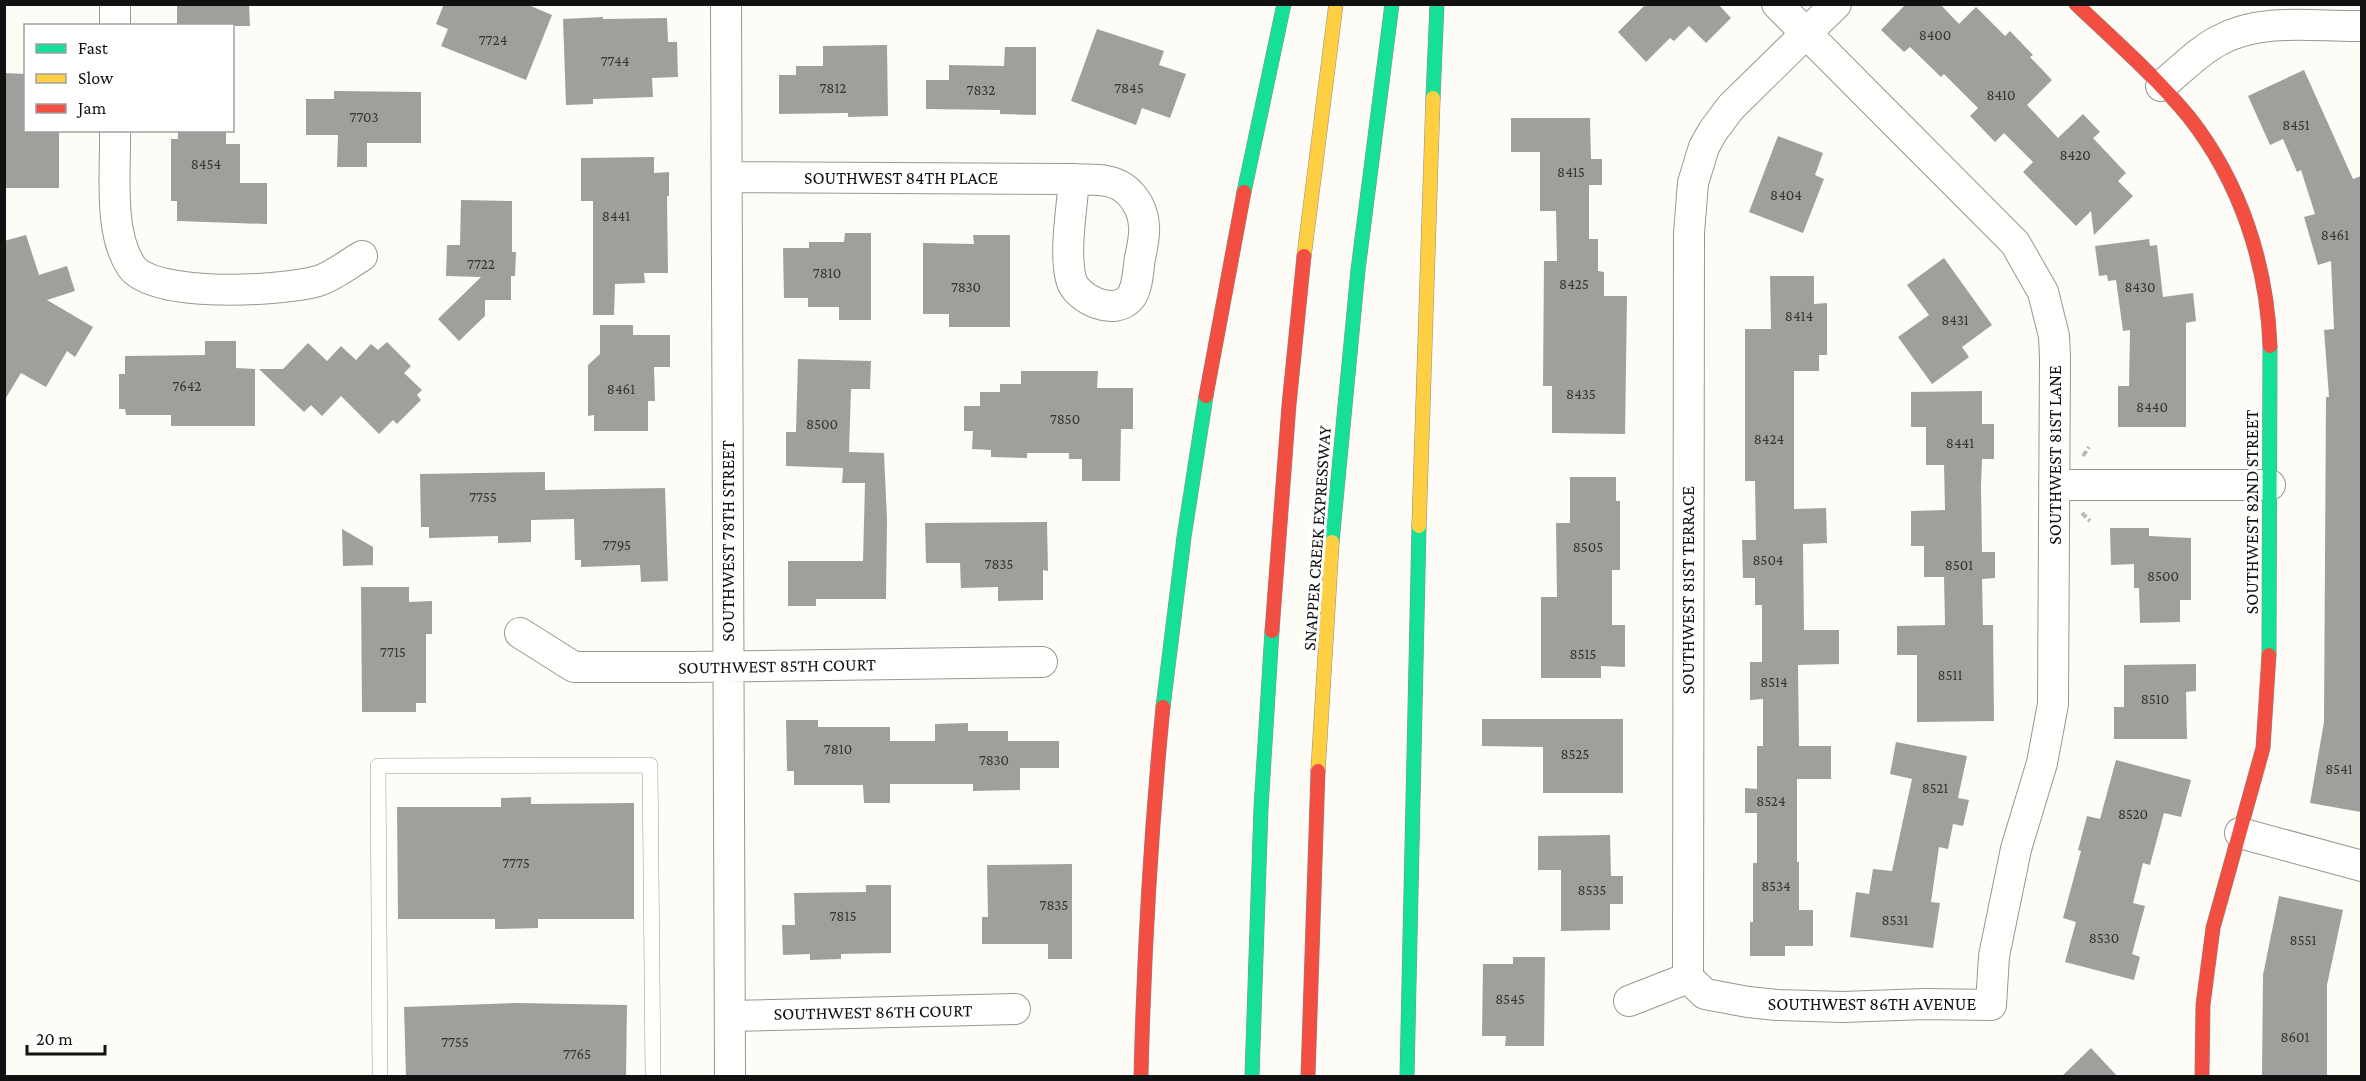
<svg xmlns="http://www.w3.org/2000/svg" width="2366" height="1081" viewBox="0 0 2366 1081" font-family="'Crimson Pro',serif">
  <style>
    .building { fill: #a19f9c }
    .lines { fill: none; stroke-linecap: round; stroke-linejoin: round }
    .lane-casing { stroke: #979795; stroke-width: 16 }
    .street-casing { stroke: #979795; stroke-width: 32 }
    .fast-casing { stroke: #8e8d8b; stroke-width: 15 }
    .slow-casing { stroke: #8e8d8b; stroke-width: 15 }
    .jam-casing { stroke: #8e8d8b; stroke-width: 15 }
    .path { stroke: #b9b9b8; stroke-width: 4; stroke-dasharray: 6 3; stroke-linecap: butt }
    .lane { stroke: #fffffe; stroke-width: 15 }
    .street { stroke: #fffffe; stroke-width: 30 }
    .fast { stroke: #16e098; stroke-width: 14 }
    .slow { stroke: #ffcf43; stroke-width: 14 }
    .jam { stroke: #f24e42; stroke-width: 14 }
    .labels { text-anchor: middle; stroke-width: 6; stroke-linejoin: round; paint-order: stroke }
    .number-label { font-size: 15px; fill: #353434 }
    .street-label { font-size: 18px; fill: #111; stroke: #fff }
  </style>
  <rect width="100%" height="100%" fill="#fdfcf7"/>
  <path class="building" d="M177,4h72l1,22h-73z
    M444,4h82l26,11 -26,65 -85,-34 7,-17 -12,-5z
    M1646,4h72l13,14 -25,25 -17,-17 -15,15 -4,-3 -24,24 -28,-30z
    M1906,4h34l19,20 17,-17 29,29 5,-5 23,24 -3,2 22,23 -25,25 31,33 25,-24 17,18 -7,6 33,35 -8,8 15,15 -39,39 -3,-24 -15,15 -53,-54 10,-10 -29,-29 -9,9 -25,-26 8,-8 -34,-34 -3,3 -31,-30 -6,5 -23,-22z
    M603,17v2l64,-1 1,24h9l1,35 -26,1 1,19 -60,2v5l-27,1 -3,-86z
    M1097,29l67,22 -5,14 27,9 -16,44 -28,-10 -6,17 -65,-24z
    M887,45l1,71 -40,1v-4l-69,1v-39h17v-9h27v-20z
    M1005,47h31v68l-36,-1v-4l-74,-1v-29h23v-15l55,1z
    M2304,70l49,109 8,-3v636l-51,-9 14,-81 2,-325h3l-5,-67 10,-1 -3,-68 -13,4 -14,-48 11,-3 -14,-44 -4,2 -14,-33 -13,6 -22,-49z
    M4,73l22,1v56h33v58h-55z
    M334,91l87,1v51h-54v24h-30l1,-32h-32v-36h28z
    M1511,118h79l1,41h11v26h-13v54h9v32l6,1v24h23l-2,138 -73,-1v-47h-9l1,-125h13l-1,-50h-16v-59h-29z
    M178,130h48v14h14v39h27v41l-90,-3v-20h-6v-62h7z
    M1778,136l45,17 -8,22 9,4 -21,54 -54,-21z
    M654,157v16l15,-1v24h-2l1,77h-24l1,10 -30,1 -1,31h-21v-114h-12v-43z
    M461,200l51,1v51h4l-1,24h-4v24h-26v16l-26,25 -21,-22 43,-42 -35,-1 1,-31h13z
    M845,233h26v87h-32v-13h-31v-9h-24l-1,-50h26v-6h35z
    M26,235l13,40 28,-9 8,25 -28,9 46,27 -18,30 -8,-6 -21,36 -25,-14 -17,28v-160z
    M973,235h37v92h-61v-13h-26v-71l51,1z
    M2149,239l1,7 7,-1 6,52 30,-4 3,28 -10,2v104h-68v-41h11l1,-56 -7,1 -7,-51 -8,1 -1,-6 -8,1 -4,-30z
    M1944,258l48,67 -30,22 7,10 -37,27 -34,-47 31,-22 -22,-30z
    M1770,276h44v28l13,-1v52h-8v16h-25v138l32,-1 1,35 -24,1 1,86h35v34l-41,1 1,81h32v33h-34v83h2v48h14v36h-28v10h-35v-34h3v-59h4v-50h-12v-25l12,1v-43h6v-47l-13,1v-38h12v-57h-7v-27h-12l-1,-38h14l-1,-59h-10v-152h26z
    M600,325h33v10h37v32h-16l1,34h-7v30h-54v-16l-6,1v-51l12,-11z
    M205,341h31v27l19,1v57h-84v-11h-45l-1,-6h-6v-35h6v-18l80,-1z
    M387,342l24,24 -7,7 18,17 -5,5 4,5 -24,24 -4,-4 -14,14 -38,-38 -19,20 -11,-11 -7,7 -45,-43h24l25,-26 19,18 14,-15 15,14 15,-16 7,6z
    M798,359l73,2 -1,28h-19l-2,63 35,1 3,66 -1,80h-70v7h-28v-45h75l2,-78h-23l1,-15 -57,-2v-34h10z
    M1021,371h77l-1,17h36v41h-12l-1,52h-38v-22h-13v-6h-42v5l-36,-1v-7l-19,-1 1,-18h-9v-25h16v-14h20v-8h21z
    M1982,391v33h12v35h-12l-1,27 1,66h13v26l-13,1 1,46h10l1,96 -77,1v-67h-20v-29l48,-1 -1,-48h-20v-31h-13v-35l34,-1 -1,-45h-18v-38h-15v-35z
    M545,472v18l120,-2 3,93 -27,1 -1,-17 -59,2v-7h-6l-1,-41 -43,1v22l-33,1v-7l-69,2v-11h-8l-1,-53z
    M1570,477h46v24h4v69h-8v55h13v42l-24,-1v12h-60v-81h16l-1,-74h14z
    M1047,522l1,49 -5,-1v30l-45,1v-14l-37,1 -1,-25h-34l-1,-40z
    M2110,528h39v8l42,2v62h-11v22l-40,1 -1,-35h-5v-24l-23,1z
    M342,529l31,18v18l-30,1z
    M361,587h48v15l23,-1v33h-6v69h-10v9h-54z
    M2196,664v27l-10,1 1,47h-73v-32h10v-42z
    M1482,719h141v74h-80v-46l-61,-1z
    M786,720h32v7h72v14h45v-17l33,-1v8h40v10h51v27h-39v22l-47,1v-7h-83v19h-26l-1,-18h-69v-14h-7z
    M1896,742l71,14 -9,42 11,2 -6,26 -10,-2 -5,25 -9,-2 -8,55 9,1 -7,45 -83,-11 6,-45 13,2 4,-25 19,2 20,-92 -22,-5z
    M2116,760l75,20 -10,37 -17,-4 -14,52 -7,-2 -10,40 12,3 -13,48 8,3 -6,23 -69,-18 11,-40 -13,-4 18,-67 -3,-1 9,-34 13,3z
    M531,797v7l103,-1v116h-96v9l-43,1v-10h-97l-1,-112h104v-9z
    M1610,835l1,41h12v28h-13v26l-49,1v-61h-23v-34z
    M1072,864v95h-24v-15h-66v-27h6l-1,-52z
    M866,885h25v68l-50,1v5l-31,1v-6l-27,1 -1,-30h13l-1,-32 72,-1z
    M2279,896l64,14 -16,75v92h-65l1,-102z
    M1513,957h32l-1,89h-39l1,-10h-24l1,-72h30z
    M518,1003l109,2 -1,72h-220l-2,-70z
    M2091,1048l27,29h-57z"/>
  <g class="lines">
    <defs>
      <path id="lane" d="M380,1076l-2,-310 272,-1 3,311"/>
      <path id="street" d="M115,4v22
        M726,4l4,1072
        M2161,86c19,-15 37,-35 59,-46 42,-23 95,-13 142,-14
        M115,130c1,41 -7,101 16,136 22,33 152,25 187,15 16,-5 30,-17 44,-25
        M727,177l347,2c-2,30 -10,72 -3,100 5,21 45,38 60,18 7,-10 7,-27 9,-39 2,-10 5,-22 4,-32 -1,-21 -16,-42 -38,-45 -10,-2 -21,-1 -32,-2
        M2054,485h216
        M520,633l54,34h114l354,-5
        M2240,833l122,33
        M1688,978l17,16 43,8 29,3 66,2 82,-3 66,1 3,-49 22,-107 26,-86 11,-59 2,-347 -1,-21 -11,-44 -28,-49 -238,-239
        M1688,978l1,-745 4,-50 11,-36 9,-16 18,-24 105,-103
        M1629,1001l59,-23
        M730,1016l285,-7"/>
      <path id="fast" d="M1433,98l4,-94
        M1244,192l40,-188
        M1332,542l26,-272 34,-266
        M2269,655l1,-309
        M1163,707l21,-170 22,-141
        M1252,1076l9,-268 11,-177
        M1407,1076l12,-550"/>
      <path id="slow" d="M1304,256l32,-252
        M1419,526l14,-428
        M1318,771l14,-229"/>
      <path id="jam" d="M2076,4c39,37 79,72 113,113 51,65 78,146 81,229
        M1206,396l38,-204
        M1272,631l17,-226 15,-149
        M1141,1076c3,-124 10,-246 22,-369
        M1308,1076l10,-305
        M2202,1076l1,-71 10,-77 50,-180 6,-93"/>
    </defs>
    <use href="#lane" class="lane-casing"/>
    <use href="#street" class="street-casing"/>
    <use href="#fast" class="fast-casing"/>
    <use href="#slow" class="slow-casing"/>
    <use href="#jam" class="jam-casing"/>
    <path class="path" d="M2083,456l6,-9
      M2082,513l8,8"/>
    <use href="#lane" class="lane"/>
    <use href="#street" class="street"/>
    <use href="#fast" class="fast"/>
    <use href="#slow" class="slow"/>
    <use href="#jam" class="jam"/>
  </g>
  <g class="labels">
    <g class="number-label">
      <text x="1935" y="40">8400</text>
      <text x="493" y="45">7724</text>
      <text x="615" y="66">7744</text>
      <text x="833" y="93">7812</text>
      <text x="1129" y="93">7845</text>
      <text x="981" y="95">7832</text>
      <text x="2001" y="100">8410</text>
      <text x="364" y="122">7703</text>
      <text x="2296" y="130">8451</text>
      <text x="2075" y="160">8420</text>
      <text x="206" y="169">8454</text>
      <text x="1571" y="177">8415</text>
      <text x="1786" y="200">8404</text>
      <text x="616" y="221">8441</text>
      <text x="2335" y="240">8461</text>
      <text x="481" y="269">7722</text>
      <text x="827" y="278">7810</text>
      <text x="1574" y="289">8425</text>
      <text x="966" y="292">7830</text>
      <text x="2140" y="292">8430</text>
      <text x="1799" y="321">8414</text>
      <text x="1955" y="325">8431</text>
      <text x="187" y="391">7642</text>
      <text x="621" y="394">8461</text>
      <text x="1581" y="399">8435</text>
      <text x="2152" y="412">8440</text>
      <text x="1065" y="424">7850</text>
      <text x="822" y="429">8500</text>
      <text x="1769" y="444">8424</text>
      <text x="1960" y="448">8441</text>
      <text x="483" y="502">7755</text>
      <text x="617" y="550">7795</text>
      <text x="1588" y="552">8505</text>
      <text x="1768" y="565">8504</text>
      <text x="999" y="569">7835</text>
      <text x="1959" y="570">8501</text>
      <text x="2163" y="581">8500</text>
      <text x="393" y="657">7715</text>
      <text x="1583" y="659">8515</text>
      <text x="1950" y="680">8511</text>
      <text x="1774" y="687">8514</text>
      <text x="2155" y="704">8510</text>
      <text x="838" y="754">7810</text>
      <text x="1575" y="759">8525</text>
      <text x="994" y="765">7830</text>
      <text x="2339" y="774">8541</text>
      <text x="1935" y="793">8521</text>
      <text x="1771" y="806">8524</text>
      <text x="2133" y="819">8520</text>
      <text x="516" y="868">7775</text>
      <text x="1776" y="891">8534</text>
      <text x="1592" y="895">8535</text>
      <text x="1054" y="910">7835</text>
      <text x="843" y="921">7815</text>
      <text x="1895" y="925">8531</text>
      <text x="2104" y="943">8530</text>
      <text x="2303" y="945">8551</text>
      <text x="1510" y="1004">8545</text>
      <text x="2295" y="1042">8601</text>
      <text x="455" y="1047">7755</text>
      <text x="577" y="1059">7765</text>
    </g>
    <g class="street-label">
      <text x="901" y="184">SOUTHWEST 84TH PLACE</text>
      <text transform="translate(2055 455) rotate(-90)" y="6">SOUTHWEST 81ST LANE</text>
      <text transform="translate(2252 512) rotate(-90)" y="6">SOUTHWEST 82ND STREET</text>
      <text transform="translate(1317 538) rotate(-86)" y="6">SNAPPER CREEK EXPRESSWAY</text>
      <text transform="translate(728 541) rotate(-90)" y="6">SOUTHWEST 78TH STREET</text>
      <text transform="translate(1688 590) rotate(-90)" y="6">SOUTHWEST 81ST TERRACE</text>
      <text transform="translate(777 666) rotate(-1)" y="6">SOUTHWEST 85TH COURT</text>
      <text x="1872" y="1010">SOUTHWEST 86TH AVENUE</text>
      <text transform="translate(873 1012) rotate(-1)" y="6">SOUTHWEST 86TH COURT</text>
    </g>
  </g>
  <rect width="2366" height="1081" fill="none" stroke="#111111" stroke-width="12"/>
  <rect x="24" y="24" width="210" height="108" fill="#ffffff" stroke="#a0a0a0" stroke-width="1.5"/>
  <rect x="36" y="44" width="30" height="9" fill="#16e098" stroke="#a0a0a0" stroke-width="1.5"/>
  <text x="78" y="54" font-size="18" fill="#111111">Fast</text>
  <rect x="36" y="74" width="30" height="9" fill="#ffcf43" stroke="#a0a0a0" stroke-width="1.5"/>
  <text x="78" y="84" font-size="18" fill="#111111">Slow</text>
  <rect x="36" y="104" width="30" height="9" fill="#f24e42" stroke="#a0a0a0" stroke-width="1.5"/>
  <text x="78" y="114" font-size="18" fill="#111111">Jam</text>
  <path d="M27 1045v9h78v-9" fill="none" stroke="#111111" stroke-width="3"/>
  <text x="36" y="1045" font-size="18" fill="#111111" stroke="#ffffff" stroke-width="4.5" paint-order="stroke">20 m</text>
</svg>
